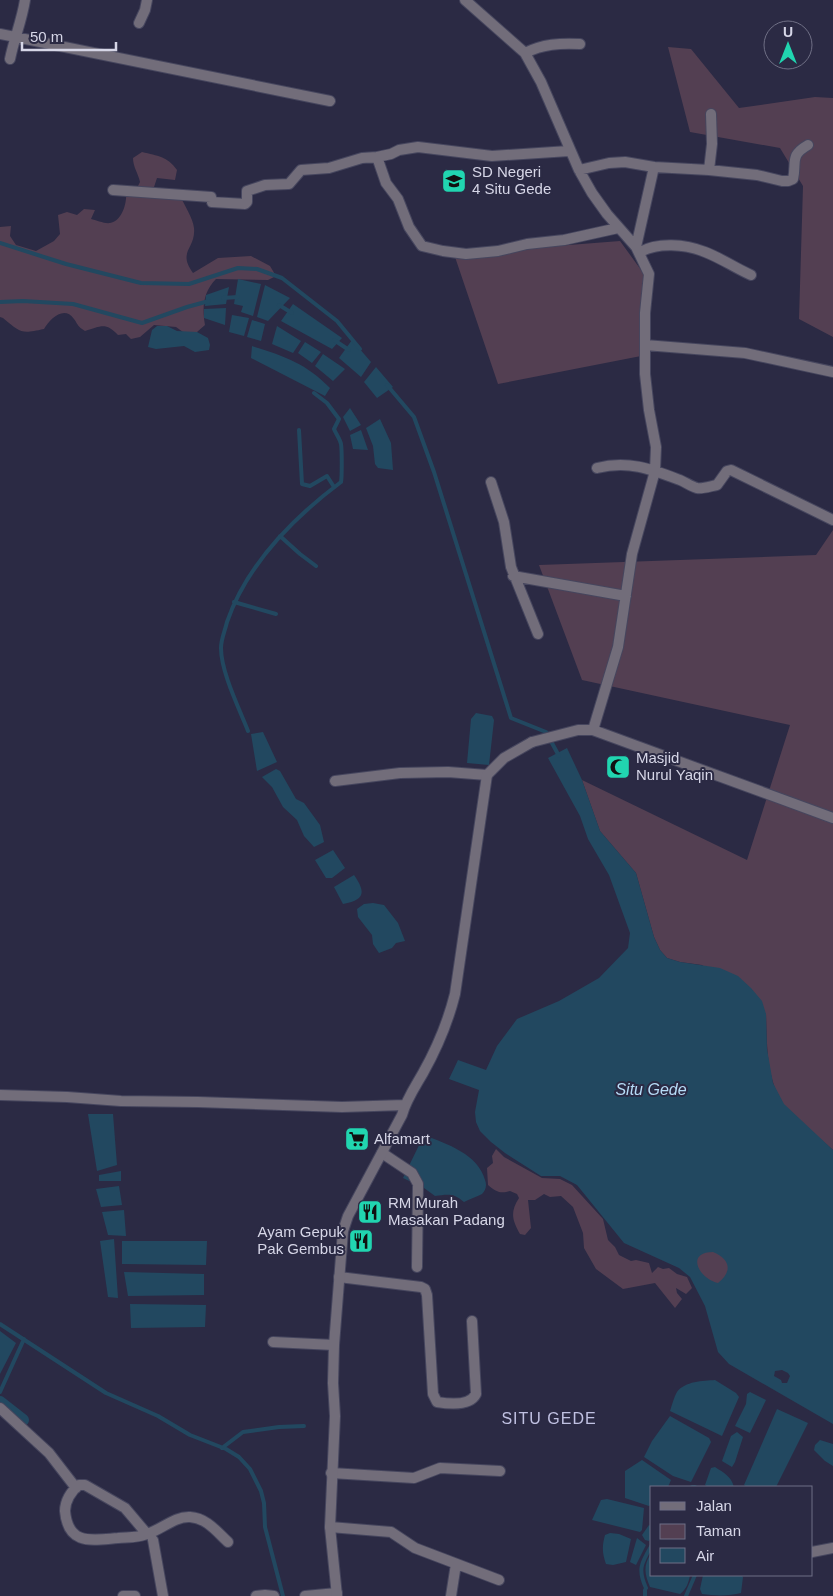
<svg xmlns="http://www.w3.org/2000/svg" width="833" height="1596" viewBox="0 0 833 1596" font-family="Helvetica,sans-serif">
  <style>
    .green { fill: #533f52 }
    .water { fill: #224860; fill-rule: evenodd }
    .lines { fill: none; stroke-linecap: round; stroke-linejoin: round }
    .stream { stroke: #224860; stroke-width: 4 }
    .canal { stroke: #224860; stroke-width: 12 }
    .minor-casing { stroke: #46465e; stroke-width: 12 }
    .tertiary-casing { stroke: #46465e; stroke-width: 12 }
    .minor { stroke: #726d7a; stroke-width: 10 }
    .tertiary { stroke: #726d7a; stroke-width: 10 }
    .labels { text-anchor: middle; stroke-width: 4; stroke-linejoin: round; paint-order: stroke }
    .poi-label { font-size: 15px; fill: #d6d6e7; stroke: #2b2a44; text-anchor: start }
    .water-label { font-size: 16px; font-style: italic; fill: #b6dcf7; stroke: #2b2a44 }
    .neighbourhood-label { font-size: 16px; letter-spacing: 1px; fill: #c0c1e2; stroke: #2b2a44 }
  </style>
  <rect width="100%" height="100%" fill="#2b2a44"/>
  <path class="green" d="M668,47l23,2 48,59 76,-11 18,1v239l-34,-18 4,-133 -23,-38 -90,-16z
    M142,152c16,4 25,4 35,18l-2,10 -18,-2 -3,9 4,9 22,-1c4,10 13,23 14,33 2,21 -17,23 -1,45l25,-15 33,-2 19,10 6,10 -8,4 -52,-1c-13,13 -14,29 -11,46l-8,7h-14l-7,-5 -22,-2 -14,12 -9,2 -5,-5 -8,1c-12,-13 -17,-9 -33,-4 -8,-5 -6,-5 -11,-12 -10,-14 -24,0 -30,10 -23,5 -23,4 -41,-11l-3,-1v-90l11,-1 -1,10 6,9 20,6 18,-10 6,-7 -2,-19 9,-3 10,3 7,-6 11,1 -4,9c5,1 14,5 19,4 12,-2 17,-20 16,-30l10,-3 4,-8c-2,-9 -7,-15 -7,-24z
    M620,241l24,33 -3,82 -143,28 -44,-130z
    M833,530v620c-16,-15 -36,-28 -49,-45 -18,-25 -17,-62 -18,-91l-64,-49 -22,-3 -13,-4 -7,-8 -6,-13 -18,-64 -36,-42 -18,-51 165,80 43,-135 -208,-45 -43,-115 277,-10z
    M496,1149l8,8 38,21 18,1 12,6 31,34 5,21 7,7 4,8 12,6 5,-1 13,3 3,10 6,-6 5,2 6,-1 8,6 10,3 5,11 -6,6 -10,-6 1,5 5,6 -7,9 -20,-25 -32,6 -27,-20 -12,-21 -1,-15 -10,-26 -12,-11 -11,1 -6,-3 -9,6h-7l3,28 -6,7 -5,-1c-8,-14 -10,-22 -1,-36l-2,-4 -7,-3c-9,3 -14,1 -22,-6l-1,-17 6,-5 -1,-7z
    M729,1245l-2,56 -34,-36 8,-17z"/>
  <path class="water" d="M238,279l23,5 -8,32 -12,-4 2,-6 -9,-2z
    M265,285l25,13 -22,23 -11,-4z
    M229,287l-3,17 -21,2 1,-11z
    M293,304l49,34 -10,11 -51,-28z
    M226,308l-1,17 -21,-7v-9z
    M232,315l17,3 -5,18 -15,-4z
    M252,320l13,4 -4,17 -14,-4z
    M157,326h10l10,5 20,1 11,6 2,7 -1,5 -14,2 -11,-6 -28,3 -8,-2 4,-17z
    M277,326l24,15 -8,12 -21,-9z
    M352,340l19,22 -10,15 -22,-19z
    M305,342l16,10 -9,11 -14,-10z
    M252,346c32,10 54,17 78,42l-5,8 -74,-38z
    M323,354l22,15 -12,12 -18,-15z
    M376,367l17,20 -16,11 -13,-16z
    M350,408l11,17 -11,6 -7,-14z
    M380,419l11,24 2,27 -15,-2 -3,-4 -2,-18 -7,-18z
    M361,430l7,20 -15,-1 -3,-14z
    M476,713l16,3 2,4 -5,45 -22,-2 4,-44z
    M263,732l14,30 -20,9 -6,-37z
    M567,748l15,32 18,51 36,42 18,64 6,13 7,8 13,4 40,6 18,8 13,12 11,13 4,13 1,35 6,34 11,21 49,46v274l-104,-60 -11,-12 -13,-46 -15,-29 -11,-9 -55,-25 -47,-58 -17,-9h-19l-36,-23 -14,-11 -11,-11 -4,-9 -1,-10 4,-22 -30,-11 9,-19 28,10 11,-24 20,-27 42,-18 40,-23 29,-30 2,-15 -21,-58 -21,-36 -8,-23 -32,-58zM713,1252c17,7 20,19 5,31 -19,-4 -33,-31 -5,-31zM782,1370l6,3 2,3 -3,7h-5l-1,-3 -7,-4 1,-5z
    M276,769l4,2 16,28 8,4 16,22 4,17 -10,5 -10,-11 -7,-16 -14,-13 -11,-20 -10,-10z
    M333,850l12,18 -13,10h-6l-11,-18z
    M354,875c12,17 11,25 -11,29l-9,-17z
    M373,903l11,2 14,18 7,18 -9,2 -4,5 -13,5 -6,-9 -1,-9 -14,-18 -1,-8 7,-5z
    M88,1114h25l4,51 -20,6z
    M424,1135c23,9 54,19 61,45 2,5 1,10 -3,14 -5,3 -13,5 -18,8 -10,-9 -16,-8 -29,-6l-11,-8 -21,-10z
    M121,1171v10h-22v-6z
    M119,1186l3,19 -21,2 -5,-18z
    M124,1210l2,26 -18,-1 -6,-23z
    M114,1239l4,59 -10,-1 -8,-56z
    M122,1241h85l-1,24 -84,-1z
    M124,1272l80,2v21l-76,1z
    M130,1304l76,1 -1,22 -74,1z
    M0,1331l16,12 -16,31z
    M715,1380l21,13 3,4 -17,39 -52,-25c2,-6 4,-14 7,-19 8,-11 26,-11 38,-12z
    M750,1392l16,8 -16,33 -15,-7 11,-22 1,-10z
    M777,1409l31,14 -32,64h-29l-3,-2z
    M670,1416l39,22 2,4 -20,40 -18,-6 -29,-19 8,-16z
    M737,1432l6,5 -8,25 -3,5 -10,-6 9,-25z
    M820,1440l13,4v22l-8,-5 -11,-11 1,-5z
    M642,1460l29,20 -3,7h-16v16l-3,3 -24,-8v-27z
    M715,1467c9,6 16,9 19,20h-26l-3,-2 6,-17z
    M607,1499l37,9 -2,22 -2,2 -48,-12 9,-20z
    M649,1525l3,2v9l-3,5 -4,-1 -3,-5z
    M610,1533l9,1 12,5 -5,23 -13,3 -7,-1c-4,-11 -4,-18 -1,-29z
    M637,1538l9,7 -10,20 -6,-3z
    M650,1555l2,1v19h38c-1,7 -4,15 -10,19l-30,-7c-5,-12 -7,-20 0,-32z
    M703,1575h38l2,2 -2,16c-11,3 -26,3 -39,1l-2,-5z"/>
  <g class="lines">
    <path class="stream" d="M0,243l66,21 75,19 48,1 49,-16 19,1 25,9 55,43 23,28
      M223,298l15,-1
      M0,302l23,-1 50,3 69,19 45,-16 22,-6
      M279,305l13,8
      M334,340l15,10
      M387,385l27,32 20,55 77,246 35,14 13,24
      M299,430l3,54 8,2 17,-10 7,11
      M280,536l20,18 16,12
      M234,602l42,12
      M248,731c-9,-23 -27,-59 -27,-83 0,-9 4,-17 6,-26 20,-58 66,-104 114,-140 1,-5 1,-32 0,-38 -1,-5 -5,-10 -7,-15l5,-10 -12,-16 -13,-10
      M0,1324l106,69 52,23 32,19 36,14 13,8 11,12 11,22 3,12 1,24 18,69
      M0,1392l24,-53
      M222,1448l21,-16 36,-5 25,-1
      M692,1487h3
      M646,1588c-9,-19 -4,-26 6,-43
      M645,1596v-6
      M686,1596l9,-21"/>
    <path class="canal" d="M0,1402l23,18"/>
    <defs>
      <path id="minor" d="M465,0l60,53 16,29 38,88 13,23 15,21 29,33 13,27 -4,39v61l4,36 7,37 -1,24 -23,83 -14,93 -25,83
        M139,23l6,-13 2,-10
        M0,34l330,67
        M525,53c18,-9 35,-10 55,-9
        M10,59c4,-20 12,-39 15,-59
        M377,157l9,26 12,16 11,28 13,19 21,5 23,3 32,-3 29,-7 37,-4 54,-12
        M579,170l30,-7 16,-1 29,5 55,3 48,5 25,6h6l5,-2c4,-17 -4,-23 15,-34
        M709,170l3,-26 -1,-30
        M113,190l98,7 1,5 33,2 2,-2v-11l18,-6 24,-1 12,-14 28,-2 33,-10 15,-1 14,-3 8,-4 19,-3 74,9 77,-5
        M636,247l18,-80
        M640,252c18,-10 45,-8 65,0 16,6 30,16 46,23
        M645,345l100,8 88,19
        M597,468c31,-8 54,1 83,12 5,2 12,7 17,8 6,1 14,-2 20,-3l10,-14 4,-1 102,50
        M491,482l13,40 7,45 27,67
        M513,576l113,20
        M532,742l46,-12h15l240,88
        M335,781l65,-8 48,-1 39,3
        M382,1153l30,20 6,11 -1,83
        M339,1277l82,10 4,2 2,6 6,99 4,8c12,2 33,4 39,-8l-4,-73
        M273,1342l61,3
        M0,1408l49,45 27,35
        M331,1473l83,5 26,-10 60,3
        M330,1527l61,5 24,16 84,32
        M147,1534l-22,-26 -40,-23h-6c-8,6 -14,16 -14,26 3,35 27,29 53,27 8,-1 18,0 26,-3 16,-4 30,-19 46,-18 17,1 27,15 38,25
        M153,1540l10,56
        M812,1552l21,-4
        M123,1596h12
        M256,1596l9,-1 9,1
        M305,1596l32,-3
        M451,1596l5,-32"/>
      <path id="tertiary" d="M0,1095l67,2 54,4 77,1 144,5 63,-2
        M337,1596l-7,-69 5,-111 -2,-33 1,-38 9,-114 5,-15 54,-101c4,-15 13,-28 21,-42 14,-25 25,-51 32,-79l32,-219 17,-17 28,-16"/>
    </defs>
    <use href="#minor" class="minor-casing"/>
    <use href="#tertiary" class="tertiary-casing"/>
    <use href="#minor" class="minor"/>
    <use href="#tertiary" class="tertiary"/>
  </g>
  <defs>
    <symbol id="school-square" viewBox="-11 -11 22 22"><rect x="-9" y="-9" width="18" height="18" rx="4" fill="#21d5b0" stroke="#2b2a44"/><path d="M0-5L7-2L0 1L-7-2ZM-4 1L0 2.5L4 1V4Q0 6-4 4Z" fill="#111"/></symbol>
    <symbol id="mosque-square" viewBox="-11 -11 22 22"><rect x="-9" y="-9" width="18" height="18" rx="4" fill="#21d5b0" stroke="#2b2a44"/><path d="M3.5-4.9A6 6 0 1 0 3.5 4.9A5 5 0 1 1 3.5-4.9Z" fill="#111"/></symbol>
    <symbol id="supermarket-square" viewBox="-11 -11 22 22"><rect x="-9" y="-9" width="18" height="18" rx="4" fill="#21d5b0" stroke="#2b2a44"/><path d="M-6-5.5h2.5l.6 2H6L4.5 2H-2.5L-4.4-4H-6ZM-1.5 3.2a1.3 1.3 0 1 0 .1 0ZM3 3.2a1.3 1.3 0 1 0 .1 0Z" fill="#111"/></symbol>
    <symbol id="restaurant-square" viewBox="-11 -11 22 22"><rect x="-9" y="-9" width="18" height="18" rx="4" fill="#21d5b0" stroke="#2b2a44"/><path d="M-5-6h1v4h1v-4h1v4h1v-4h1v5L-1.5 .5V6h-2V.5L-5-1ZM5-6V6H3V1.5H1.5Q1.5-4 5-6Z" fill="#111"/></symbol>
  </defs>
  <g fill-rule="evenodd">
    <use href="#school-square" x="440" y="167" width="28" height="28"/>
    <use href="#mosque-square" x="604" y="753" width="28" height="28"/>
    <use href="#supermarket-square" x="343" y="1125" width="28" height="28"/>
    <use href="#restaurant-square" x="356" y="1198" width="28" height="28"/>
    <use href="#restaurant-square" x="347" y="1227" width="28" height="28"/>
  </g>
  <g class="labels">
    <g class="poi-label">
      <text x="472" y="177">SD Negeri<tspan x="472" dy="17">4 Situ Gede</tspan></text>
      <text x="636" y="763">Masjid<tspan x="636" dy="17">Nurul Yaqin</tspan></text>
      <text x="374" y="1144">Alfamart</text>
      <text x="388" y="1208">RM Murah<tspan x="388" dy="17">Masakan Padang</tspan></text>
      <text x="344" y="1237" text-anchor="end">Ayam Gepuk<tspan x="344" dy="17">Pak Gembus</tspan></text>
    </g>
    <g class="water-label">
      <text x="651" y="1095">Situ Gede</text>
    </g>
    <g class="neighbourhood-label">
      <text x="549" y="1424">SITU GEDE</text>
    </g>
  </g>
  <rect x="650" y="1486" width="162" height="90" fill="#2b2a44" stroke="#6f6f85"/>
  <rect x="660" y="1502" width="25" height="8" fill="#726d7a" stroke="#6f6f85"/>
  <text x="696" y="1511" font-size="15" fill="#d6d6e7">Jalan</text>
  <rect x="660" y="1524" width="25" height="15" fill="#533f52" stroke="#6f6f85"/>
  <text x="696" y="1536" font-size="15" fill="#d6d6e7">Taman</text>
  <rect x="660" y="1548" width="25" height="15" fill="#224860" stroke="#6f6f85"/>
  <text x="696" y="1561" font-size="15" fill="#d6d6e7">Air</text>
  <g transform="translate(788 45)"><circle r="24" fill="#2b2a44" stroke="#6f6f85"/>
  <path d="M0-4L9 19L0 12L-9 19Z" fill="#21d5b0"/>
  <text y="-8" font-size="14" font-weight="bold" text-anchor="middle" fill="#d6d6e7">U</text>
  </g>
  <path d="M22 42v8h94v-8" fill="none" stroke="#d6d6e7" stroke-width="2.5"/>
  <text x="30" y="42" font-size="15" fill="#d6d6e7" stroke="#2b2a44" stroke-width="4" paint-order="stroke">50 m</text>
</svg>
